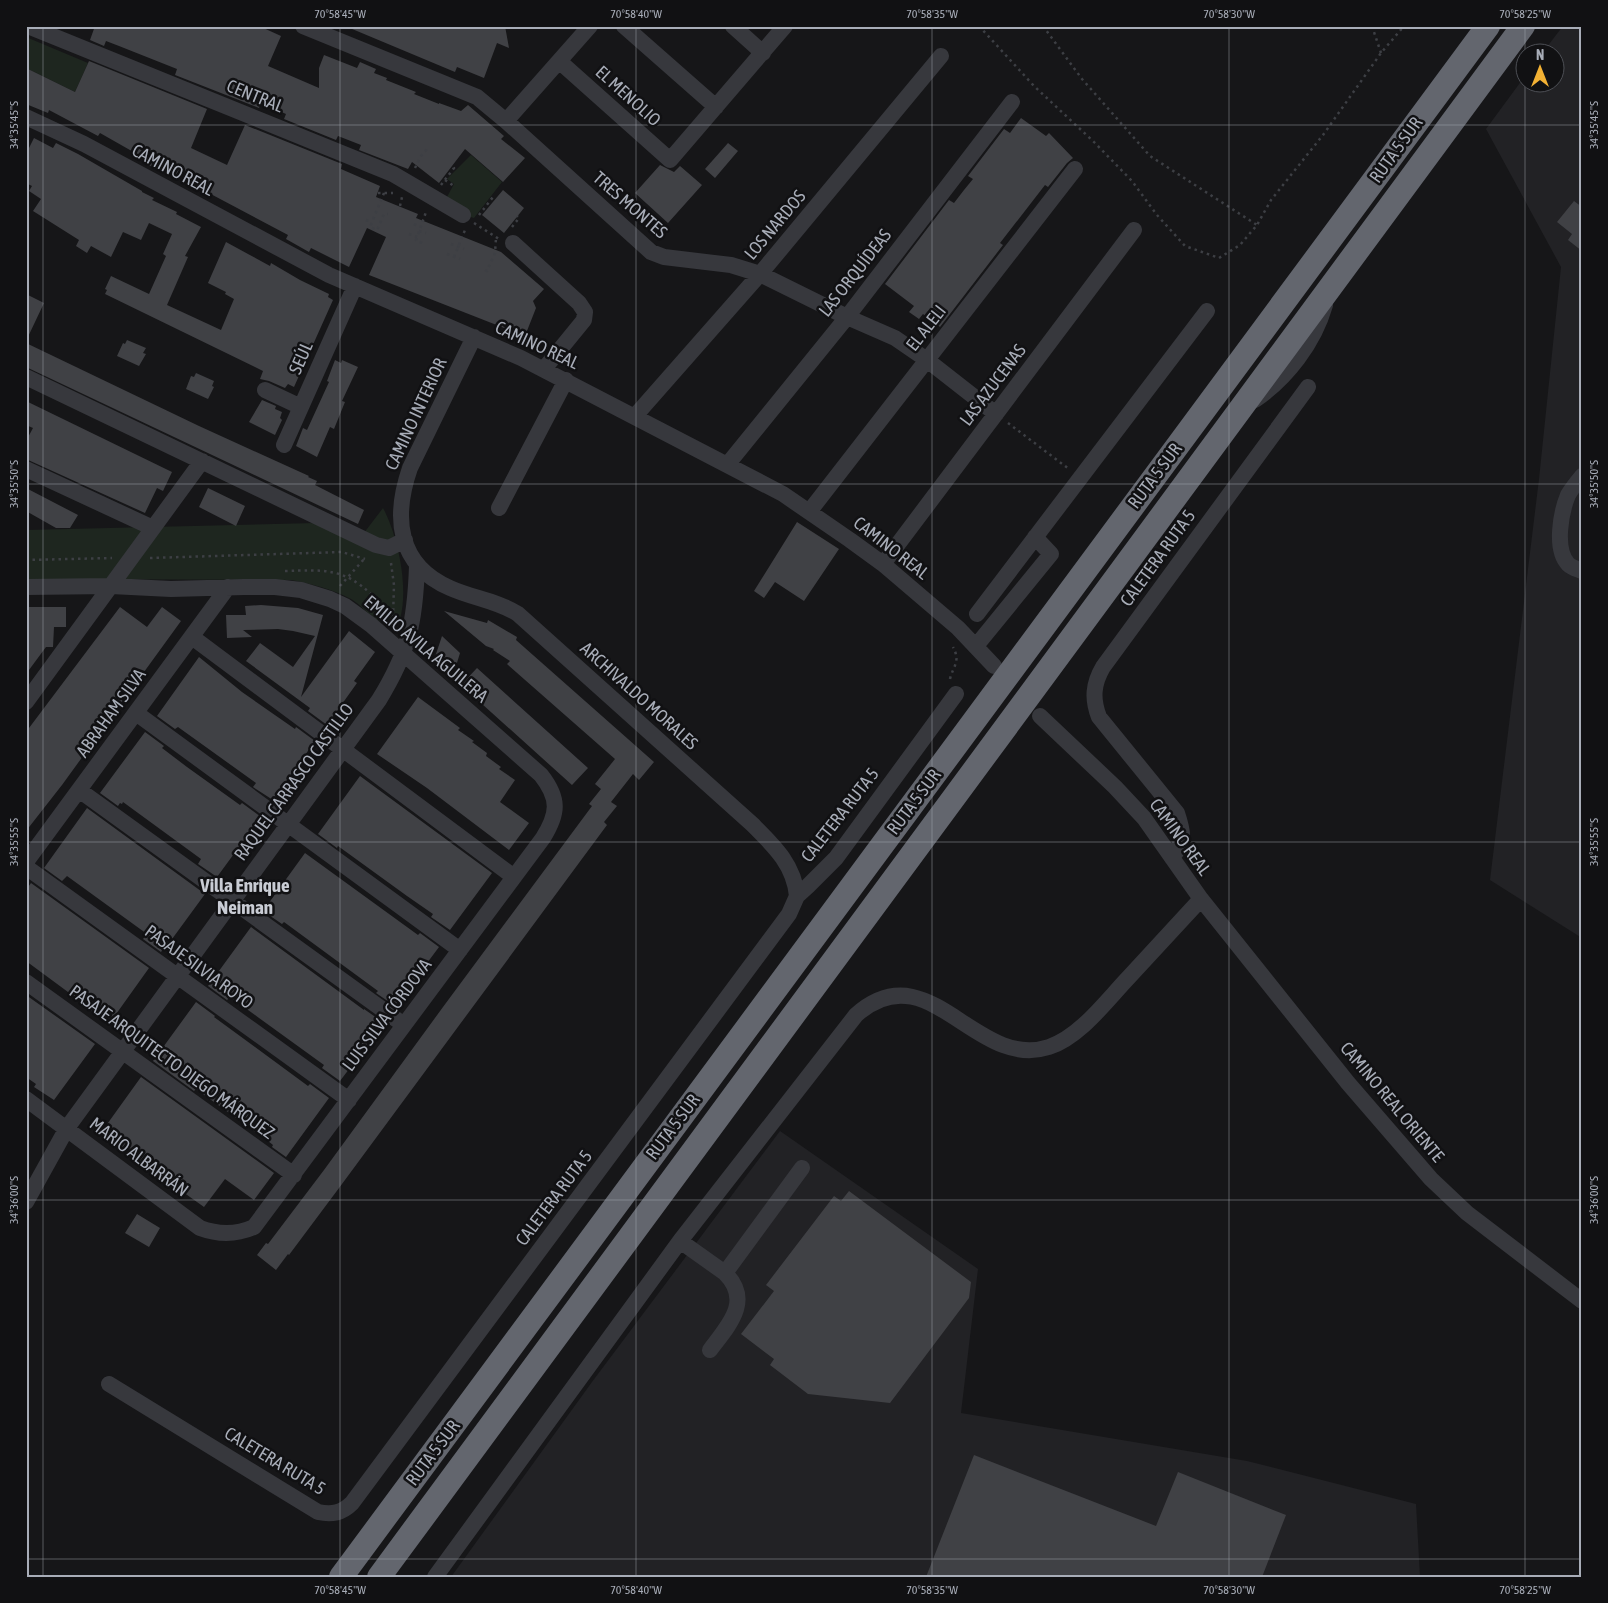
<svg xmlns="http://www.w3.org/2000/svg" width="1608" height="1603" viewBox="0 0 1608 1603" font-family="'Asap Condensed',sans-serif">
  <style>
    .built { fill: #222225 }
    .green { fill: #1e261f }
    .building { fill: #404145 }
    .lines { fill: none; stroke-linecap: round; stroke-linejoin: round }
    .path { stroke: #3d3f44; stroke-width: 2.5; stroke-dasharray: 2.5 4; stroke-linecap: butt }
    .minor { stroke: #37383d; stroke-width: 16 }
    .highway { stroke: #63666e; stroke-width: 24 }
    .ticks { fill: none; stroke: #a8adb8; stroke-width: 1; stroke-opacity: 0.45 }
    .labels { text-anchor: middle; stroke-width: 5; stroke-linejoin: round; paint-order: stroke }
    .street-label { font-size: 18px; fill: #a8adb8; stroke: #111113 }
    .neighbourhood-label { font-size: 19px; font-weight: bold; fill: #c9ccd4; stroke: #111113 }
    .neatline { fill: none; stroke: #a8adb8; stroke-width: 2 }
    .ticks-label { font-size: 12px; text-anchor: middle; fill: #a8adb8 }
  </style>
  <rect width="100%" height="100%" fill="#161618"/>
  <path class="built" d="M1563,26h19v912l-92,-58 49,-401 22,-212 -75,-138 39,-53 1,6h30v-30h-13z
    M780,1131l198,138 -17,144 286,48 169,43 4,73h-969l141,-195z"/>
  <path class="green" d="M26,37l62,26 -13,29 -49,-24z
    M471,155l31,27 -28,36c-11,-2 -19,-13 -27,-21l7,-13 -7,-5z
    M383,508c15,28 26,79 17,111l-10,6c-16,-3 -26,-18 -39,-26 -19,-10 -39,-15 -60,-19l-265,-1v-49l290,-7 41,19z"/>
  <path class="building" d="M95,26h164l22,10 -13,30 51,22v-20l5,-13 33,13 3,-6 16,7 -2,4 13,5 -1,2 30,12 -2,2 25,10v-1l22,8 7,-6 36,31 -3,3 24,19 -22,24 -38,-33 -26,34 -27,-21 -4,7 -49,-19 2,-5 -23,-9 -2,4 -52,-21 2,-5 -25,-11 -2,5 -84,-33 2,-6 -58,-23 -13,-5 -2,5 -14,-6z
    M345,26h160l4,22 -12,-5 -13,35 -27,-11 -2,5z
    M89,61l118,48 -16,39 36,17 18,-40 97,39 -1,5 39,17 -4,11 42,17 -2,4 85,34 43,37 -11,12 3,7 -11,28 -156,-61 17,-38 -19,-9 -18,39 -38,-19 -2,4 -23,-13 2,-4 -132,-70 -2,3 -12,-7 2,-3 -44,-25 -2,3 -49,-26 -1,3 -22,-9v-36l49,24z
    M1021,118l25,18 3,-3 24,25 -6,5 -19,24 -3,-2 -45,58 3,2 -63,82 -17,-13 -4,5 -10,-7 5,-6 -29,-22 64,-84 5,3 10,-13 9,-11 -5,-3 36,-47 6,4z
    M34,138l19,10 3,-5 22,11 64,37v1l12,6 -2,2 25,12 -1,2 25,13 -16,29 3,1 -21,48 54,25 13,-31 -9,-5 1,-2 -18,-9 18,-41 44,24 1,-3 29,17 29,14 -1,3 5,3 -39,87 -6,-3 -3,4 -16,-7 -9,-2 3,-8 -158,-77 2,-4 -2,-1 6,-13 38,18 17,-38 -3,-2 9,-20 -23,-11 -8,17 -18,-8 -12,25 -20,-11 -4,7 -11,-7 3,-6 -46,-29 8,-12 -12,-8 3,-5 -6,-3v-29z
    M728,143l10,8 -23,27 -10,-9z
    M660,165l14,7 6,-6 22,19 -34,38 -33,-30z
    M503,190l21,18 -20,25 -22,-18z
    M1574,201l8,6v44l-14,-11 4,-6 -15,-12z
    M26,294l18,9 -18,38z
    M127,340l19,8 -3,5 3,1 -7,12 -22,-10 6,-13 2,1z
    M26,343l173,83 110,50 -1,1 9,4 -2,4 49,25 -6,14 -332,-157z
    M335,360l6,3 1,-3 16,7 -16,34 3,1 -11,27 -4,-2 -13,30 -21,-11 7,-18 4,2 22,-48 -2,-1z
    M196,373l18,8 -2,5 2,1 -6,12 -22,-10 5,-13 3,1z
    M262,400l14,6 -1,3 7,3 -2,6 2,2 -7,15 -26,-13z
    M26,401l146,71 -9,19 -6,-3 -12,25 -119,-54v-18l7,-13 -7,-3z
    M26,488l52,27 -8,13h-14l-30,-17z
    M208,488l37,18 -9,20 -37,-19z
    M797,522l42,27 -35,52 -29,-19 -11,16 -10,-7z
    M261,605l37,3 25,7 -22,82 48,-66 26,21 -21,29 3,2 -30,42 -19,-14 2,-3 -64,-47 14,-18 33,24 22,-31 -22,-5 -15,-2 -35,1 9,7 -25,1 -1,-23h20l-1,-9z
    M26,607h40v20h-12l-1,20h-7l-20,27z
    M120,607l27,20 15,-20 19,14 -119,164 -36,46v-99z
    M444,611l43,12 1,-3 29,17 -1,3 138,122 -15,18 -6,-6 -22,28 6,4 -13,16 3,3 -265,359 -53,71 -1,-1 -12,16 -19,-15 9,-12 2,1 56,-74 119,-163 149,-201 -3,-2 12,-15 -6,-5 20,-25 -108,-95 3,-3 -17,-11 1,-1 -8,-3z
    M442,636l18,17 -4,13 -22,-6z
    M199,657l43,35 53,37 1,-2 19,14 -42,59 -20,-13 3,-4 -78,-56 -3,2 -18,-13z
    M477,668l111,100 -16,17 -111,-100z
    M418,697l42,31 -2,2 16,11 -2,1 15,11 -1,3 15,11 -2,2 16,11 -15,22 29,21 -20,27 -82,-62 -50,-34z
    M145,732l19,14 -2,2 25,19 53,38 2,-2 19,14 -44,60 -19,-13 3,-5 -78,-57 -1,2 -2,-1 -2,3 -18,-13z
    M360,776l132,97 -42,57 -19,-13 2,-3 -26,-18 -69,-50 -1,2 -19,-14z
    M87,808l118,86 -41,56 -1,-1 -2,3 -18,-13 4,-5 -80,-58 -5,5 -18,-13z
    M305,853l113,82 2,-2 19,14 -44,59 -19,-13 2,-2 -94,-69 -2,2 -19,-13z
    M31,883l118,85 -40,56 -19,-14 1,-1 -65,-48v-71z
    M251,927l113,83v-1l20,14 -44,58 -18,-13 2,-3 -94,-68 -3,3 -19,-14z
    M26,995l69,49 -41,56 -20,-13 2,-3 -10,-7z
    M196,1002l19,14 -1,1 94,69 2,-2 19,14 -43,59 -14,-10 1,-2 -5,-4 -72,-52 -2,2 -41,-30z
    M141,1077l133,96 -20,27 -29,-21 -21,28 -84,-60 -1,1 -19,-14z
    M849,1191l122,91 -2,16 -79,105 -82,-9 -38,-29 4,-6 -33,-25 33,-43 -8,-6 68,-89 7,5z
    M137,1214l23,14 -11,19 -24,-14z
    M974,1455l182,71 22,-54 108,43 -24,62h-336z"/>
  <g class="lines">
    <path class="path" d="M979,26l55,60 60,56 38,39 25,34 28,31 34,12 21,-13 17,-20 14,-25 52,-65 58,-82 23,-27
      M1043,26l39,53 68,77 107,69
      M1372,26l9,27
      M415,168l6,-12 7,-8 1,1
      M445,180l9,6
      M441,185l13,-17 -3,-2
      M378,193h15
      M384,193l-14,34 7,3 7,-16h4
      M400,206l2,-9
      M479,215l14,-18 3,1
      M366,220l6,2
      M474,223l25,16
      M414,224l6,3
      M512,227l7,-9 -2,-2
      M419,231l7,2
      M409,234l8,3
      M422,243l-6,-3 10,-28
      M451,244l13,5
      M447,254l13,5
      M454,257l11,-27
      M485,270l2,1 8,-18 1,-15
      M1008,423l61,46
      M150,558l192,-6 23,7
      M26,560l86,-2
      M391,563l3,22 -1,33
      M285,571c37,-1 58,-4 87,24 8,7 10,18 19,24
      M340,586l25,-28
      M950,679c3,-13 11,-17 3,-32"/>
    <path class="minor" d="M28,26l365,148 70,41
      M303,26l174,71 29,24 145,131 13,5 67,8 29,9 87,43 48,21 32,22 69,54
      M624,26l92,81
      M733,26l30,27
      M559,61l111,99 115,-134
      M26,117l58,27 245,131 192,83 262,136 67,46 33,24 75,64 36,38
      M506,121l84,-95
      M513,243l66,60 6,9 -1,8 -40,49
      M474,337l-64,131c-17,49 -13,97 40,120 22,10 48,13 68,26l234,210c21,21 42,40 45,72
      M26,377l350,168 13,3 16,-8
      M265,390l36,17
      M1255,400c32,-22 59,-57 70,-95
      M635,416l125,-142 181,-218
      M284,445l71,-159
      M727,465l120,-148 165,-215
      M26,469l127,59
      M1582,476c-5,6 -10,12 -14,19 -7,17 -14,54 0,69 4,4 9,5 14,7
      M499,508l67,-128
      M809,512l266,-343
      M883,564l251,-334
      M26,587l85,-1 60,3 73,-2h31l26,3 29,9 15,7 26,19 170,150c19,24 17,39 2,63l-289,389c-18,8 -35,8 -54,1l-174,-129
      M977,614l230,-303
      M192,637l322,240
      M976,646l75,-92 -16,-17
      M26,702l176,-241
      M136,713l324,237
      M1040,716l75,71 29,31 57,81 147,184 83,96 36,34 115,88
      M79,790l325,235
      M1172,858c13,-18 12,-24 5,-45l-78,-96c-7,-18 -6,-33 4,-50l205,-280
      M26,862l202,-275
      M26,867l323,233
      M26,982l268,193
      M26,1202l41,-74 312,-428c30,-49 36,-77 38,-134
      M680,1241l45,32
      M710,1350c18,-24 43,-49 15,-77l77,-105
      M109,1384l209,128c14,3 24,1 34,-9l437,-589 8,-18 11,-10 28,-28 120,-164
      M435,1577l245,-336 176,-226c73,-65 119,56 193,32 31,-10 58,-47 80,-70 24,-26 48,-52 72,-78"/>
    <path class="highway" d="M341,1577l1147,-1551
      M379,1577l1144,-1551"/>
  </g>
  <path class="ticks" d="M43,26v1551M340,26v1551M636,26v1551M932,26v1551M1229,26v1551M1525,26v1551M26,125h1556M26,484h1556M26,842h1556M26,1200h1556M26,1559h1556"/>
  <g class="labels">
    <g class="street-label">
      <text transform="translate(255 96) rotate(22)" y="6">CENTRAL</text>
      <text transform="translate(628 96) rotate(42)" y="6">EL MENOLIO</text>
      <text transform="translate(1396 150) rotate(-54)" y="6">RUTA 5 SUR</text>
      <text transform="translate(173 170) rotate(28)" y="6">CAMINO REAL</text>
      <text transform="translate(630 205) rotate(41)" y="6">TRES MONTES</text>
      <text transform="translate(775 225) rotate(-50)" y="6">LOS NARDOS</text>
      <text transform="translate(855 273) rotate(-52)" y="6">LAS ORQUÍDEAS</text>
      <text transform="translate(926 328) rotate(-52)" y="6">EL ALELI</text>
      <text transform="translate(537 345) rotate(25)" y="6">CAMINO REAL</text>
      <text transform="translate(301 358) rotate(-66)" y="6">SEÚL</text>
      <text transform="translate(993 385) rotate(-53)" y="6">LAS AZUCENAS</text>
      <text transform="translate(416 414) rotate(-65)" y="6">CAMINO INTERIOR</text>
      <text transform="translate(1155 476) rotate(-53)" y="6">RUTA 5 SUR</text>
      <text transform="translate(891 548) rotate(38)" y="6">CAMINO REAL</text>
      <text transform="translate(1158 558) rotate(-54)" y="6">CALETERA RUTA 5</text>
      <text transform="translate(426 649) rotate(40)" y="6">EMILIO ÁVILA AGUILERA</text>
      <text transform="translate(639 696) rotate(42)" y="6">ARCHIVALDO MORALES</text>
      <text transform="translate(111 713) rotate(-54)" y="6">ABRAHAM SILVA</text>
      <text transform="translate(294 782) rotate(-54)" y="6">RAQUEL CARRASCO CASTILLO</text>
      <text transform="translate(914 802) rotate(-53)" y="6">RUTA 5 SUR</text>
      <text transform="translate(840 815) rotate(-52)" y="6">CALETERA RUTA 5</text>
      <text transform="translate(1180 837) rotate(54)" y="6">CAMINO REAL</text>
      <text transform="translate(199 967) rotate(36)" y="6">PASAJE SILVIA ROYO</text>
      <text transform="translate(387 1015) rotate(-53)" y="6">LUIS SILVA CÓRDOVA</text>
      <text transform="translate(172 1062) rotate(36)" y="6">PASAJE ARQUITECTO DIEGO MÁRQUEZ</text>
      <text transform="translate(1392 1102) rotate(50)" y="6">CAMINO REAL ORIENTE</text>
      <text transform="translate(673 1127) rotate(-53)" y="6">RUTA 5 SUR</text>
      <text transform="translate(139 1157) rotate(37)" y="6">MARIO ALBARRÁN</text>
      <text transform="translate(554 1198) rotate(-53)" y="6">CALETERA RUTA 5</text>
      <text transform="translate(433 1453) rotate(-53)" y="6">RUTA 5 SUR</text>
      <text transform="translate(275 1461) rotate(31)" y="6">CALETERA RUTA 5</text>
    </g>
    <g class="neighbourhood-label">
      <text x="245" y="892">Villa Enrique<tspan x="245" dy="22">Neiman</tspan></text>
    </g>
  </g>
  <rect width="1608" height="1603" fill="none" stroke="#111113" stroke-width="55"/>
  <g transform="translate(1540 68)"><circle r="24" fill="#111113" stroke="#4d4f55"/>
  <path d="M0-4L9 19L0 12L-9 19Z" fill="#f2b134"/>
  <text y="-8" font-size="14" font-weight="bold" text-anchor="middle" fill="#a8adb8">N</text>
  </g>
  <rect x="28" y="28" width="1552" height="1548" class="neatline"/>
  <g class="ticks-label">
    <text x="340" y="18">70°58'45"W</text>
    <text x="636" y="18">70°58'40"W</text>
    <text x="932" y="18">70°58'35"W</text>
    <text x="1229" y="18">70°58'30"W</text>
    <text x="1525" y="18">70°58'25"W</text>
    <text transform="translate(14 125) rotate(-90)" y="4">34°35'45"S</text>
    <text transform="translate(1594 125) rotate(-90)" y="4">34°35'45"S</text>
    <text transform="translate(14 484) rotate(-90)" y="4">34°35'50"S</text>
    <text transform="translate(1594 484) rotate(-90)" y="4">34°35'50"S</text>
    <text transform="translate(14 842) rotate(-90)" y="4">34°35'55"S</text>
    <text transform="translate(1594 842) rotate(-90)" y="4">34°35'55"S</text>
    <text transform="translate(14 1200) rotate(-90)" y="4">34°36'00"S</text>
    <text transform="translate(1594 1200) rotate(-90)" y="4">34°36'00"S</text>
    <text x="340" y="1594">70°58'45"W</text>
    <text x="636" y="1594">70°58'40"W</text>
    <text x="932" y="1594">70°58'35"W</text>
    <text x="1229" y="1594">70°58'30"W</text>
    <text x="1525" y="1594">70°58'25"W</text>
  </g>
</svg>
